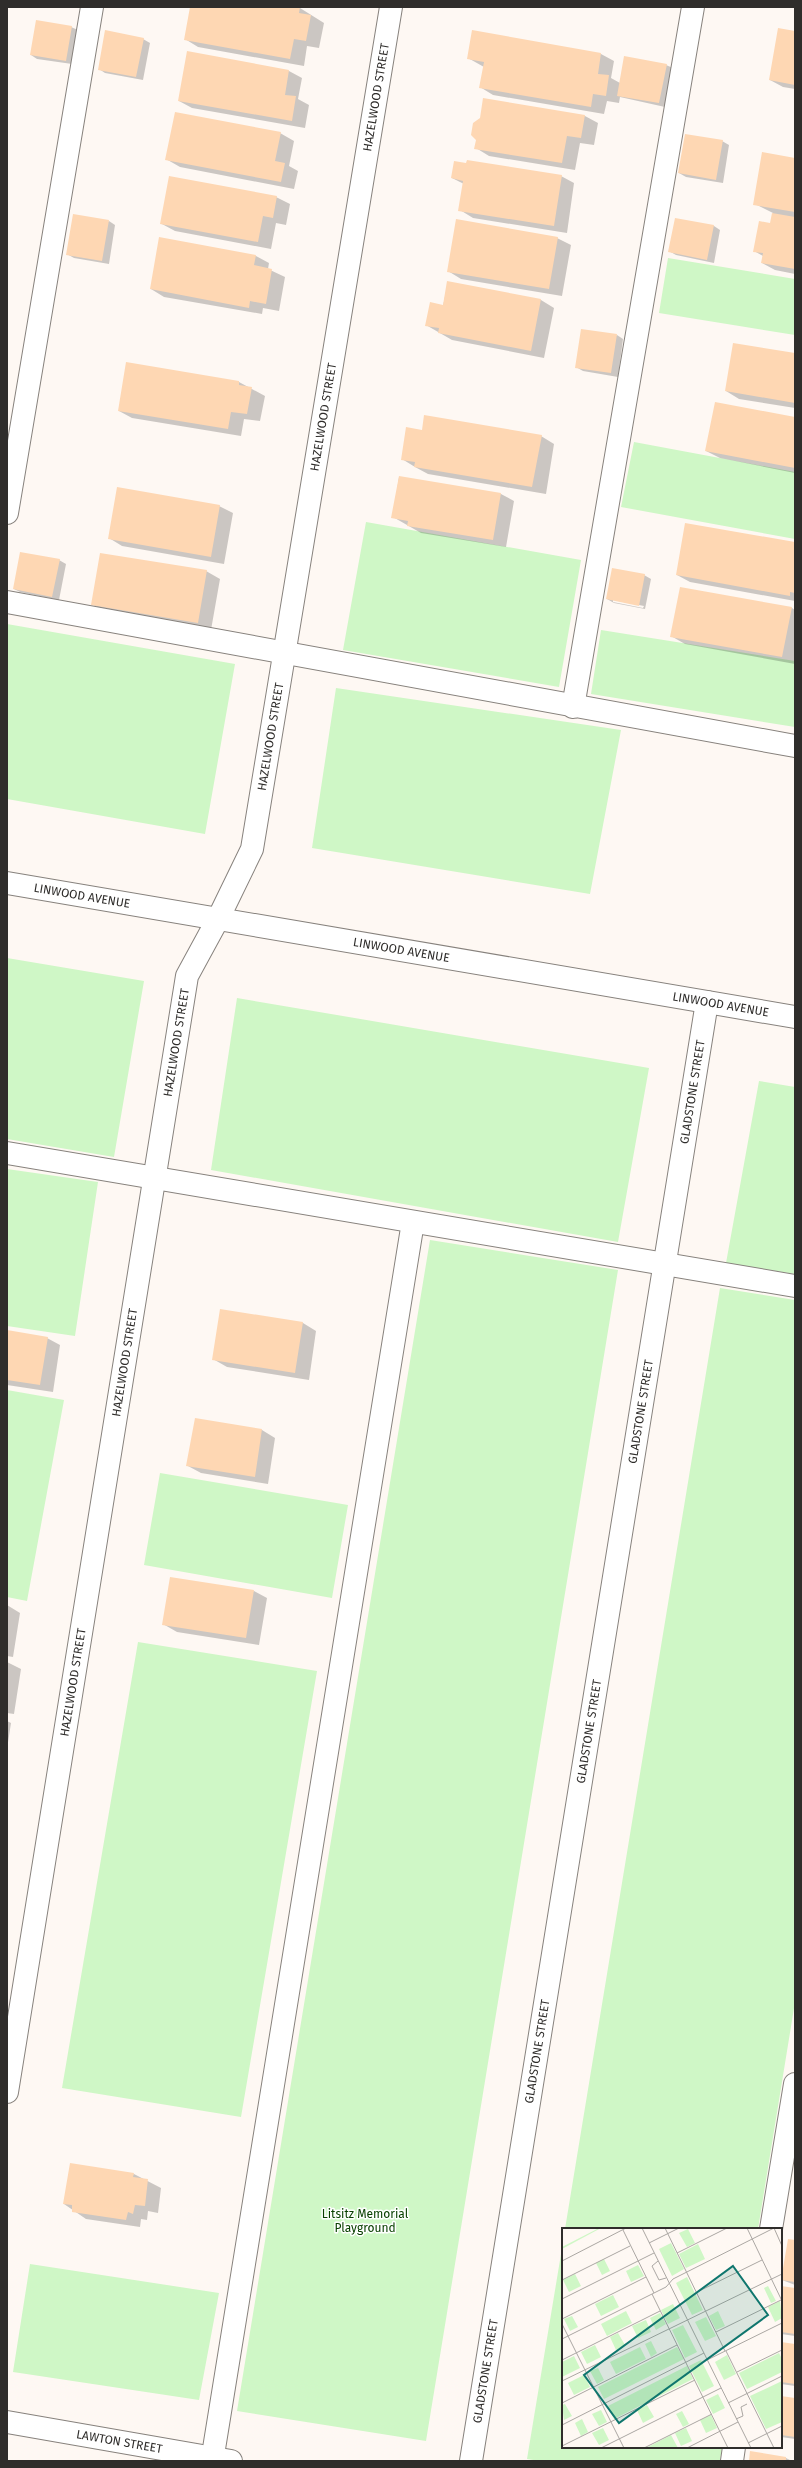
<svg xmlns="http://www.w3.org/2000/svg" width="802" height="2468" viewBox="0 0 802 2468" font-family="'Fira Sans',sans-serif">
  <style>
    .green { fill: #cff7c6 }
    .shadow { fill: #0003; fill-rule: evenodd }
    .building { fill: #fed7b3 }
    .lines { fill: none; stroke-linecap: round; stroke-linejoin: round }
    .minor-casing { stroke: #87827d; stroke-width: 24 }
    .minor { stroke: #fff; stroke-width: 22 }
    .labels { text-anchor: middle; stroke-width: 3; stroke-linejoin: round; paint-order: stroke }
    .street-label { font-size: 12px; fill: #2f2d2b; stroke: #fff }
    .park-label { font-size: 12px; fill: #094100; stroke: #fff }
    .inset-road { fill: none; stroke: #aba7a3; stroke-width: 1 }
    .view { fill: #0f766e; fill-opacity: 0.15; stroke: #0f766e; stroke-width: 2 }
    .inset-edge { fill: none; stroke: #2f2d2b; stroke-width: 2 }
  </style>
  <rect width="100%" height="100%" fill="#fef8f3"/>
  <path class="green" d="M668,258l127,21v56l-136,-22z
    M634,442l161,30v67l-174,-32z
    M366,522l215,38 -22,127 -216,-37z
    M7,624l228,40 -30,170 -198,-35z
    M601,630l194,31v66l-204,-33z
    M336,688l285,42 -31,164 -278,-46z
    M7,958l137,23 -30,176 -107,-18z
    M237,998l412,70 -31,174 -407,-72z
    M759,1081l36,6v187l-69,-11z
    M7,1169l91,13 -23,154 -68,-10z
    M430,1240l188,30 -192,1171 -189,-30z
    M720,1288l75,12v702l-37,227h-193z
    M7,1390l57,10 -37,201 -20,-4z
    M160,1473l188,32 -16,93 -188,-33z
    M138,1642l179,29 -76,446 -179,-29z
    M563,2242v205h159l-2,14h-180l-13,-2z
    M30,2264l189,29 -20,107 -186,-28z"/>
  <path class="shadow" d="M191,7l109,1 24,15 -5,25 -12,-2 -3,20 -106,-19 -13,-8z
    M71,27l7,3 -6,34 -35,-5 -6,-4z
    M473,32l128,22 13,7 -3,17 9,5 46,-18 7,3 -8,39 -45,-10 -1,6 -12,-2 -3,13 -111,-19 -13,-8 4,-20 -16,-9z
    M795,32v57l-12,-2 -13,-7z
    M143,39l7,4 -7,37 -38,-7 -6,-4z
    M289,71l13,7 -4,21 11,6 -4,23 -113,-20 -13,-7z
    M585,116l13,7 -4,22 -14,-2 -5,27 -86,-14 -13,-8 5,-29z
    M280,133l14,8 -5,25 9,5 -4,18 -114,-22 -14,-8z
    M722,141l7,4 -6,38 -37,-6 -7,-4z
    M795,159v115l-20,-4 -13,-7 1,-7 -9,-5 17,-27 2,-11 -18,-9z
    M561,176l13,7 -7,50 -94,-15 -13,-8 4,-26 -12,-6z
    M276,197l14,7 -4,21 -10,-2 -5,26 -96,-18 -13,-7z
    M676,219l38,7 6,4 -6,33 -38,-8 -7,-4z
    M109,221l6,4 -6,39 -35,-6 -7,-4z
    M160,238l96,18 13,7 -1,6 17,8 -6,34 -16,-3 -1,6 -98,-17 -13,-8z
    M557,238l14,7 -9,51 -101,-17 -13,-8z
    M448,282l93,18 13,8 -10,50 -92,-18 -26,-15 17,-19z
    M617,335l6,4 -5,38 -35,-6 -7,-4z
    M795,354v54l-56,-9 -13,-8z
    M239,382l26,14 -5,25 -16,-2 -3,17 -109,-18 -13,-7z
    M795,418v55l-75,-15 -14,-7z
    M423,431l118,5 13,8 -8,50 -118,-20 -13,-7 -13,-8z
    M399,477l102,17 13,7 -8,46 -85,-14 -28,-16z
    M219,506l14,7 -9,51 -102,-18 -13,-8z
    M795,543v58l-105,-19 -13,-7z
    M59,560l7,4 -7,36 -39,-8 -6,-3z
    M206,571l14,8 -9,51 -105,-18 -14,-8z
    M644,575l7,4 -6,30 -31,-6 -7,-4zM613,600l31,6 -1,2 -30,-6z
    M792,608l3,2v54l-110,-20 -14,-8z
    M221,1310l82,13 13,8 -7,49 -82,-13 -14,-8z
    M7,1331l40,7 13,7 -7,47 -46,-7z
    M196,1419l66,11 13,8 -7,46 -67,-11 -13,-7z
    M254,1591l13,7 -8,47 -82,-13 -14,-8z
    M7,1605l13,8 -7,44 -6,-1z
    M7,1662l14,7 -7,45 -7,-1z
    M7,1721l4,2 -4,26z
    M134,2174l27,14 -3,25 -10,-2 -1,9 -6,-1 -1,8 -54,-8 -22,-15z
    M795,2241v44l-13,-5z
    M781,2287l14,2v47l-14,-2z
    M781,2343l14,2v41l-14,-2z
    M781,2397l14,2v40l-14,-2z
    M751,2452l35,6 6,3h-42z"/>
  <path class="building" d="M190,7h110l-1,6 12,2 -5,26 -12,-2 -4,20 -106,-19z
    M36,20l36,6 -6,35 -36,-6z
    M778,28l17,3v54l-26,-5z
    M105,30l39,8 -8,39 -38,-7z
    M472,30l129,23 -3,21 11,1 -3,21 -13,-2 -2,13 -112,-19 5,-26 -17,-3z
    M187,51l102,19 -4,25 11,1 -4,25 -114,-20z
    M624,56l43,8 -8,39 -42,-7z
    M483,98l102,17 -4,23 -14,-2 -5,27 -88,-14 2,-9 -5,-5 2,-12 7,-5z
    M175,112l106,20 -6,29 10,2 -4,19 -116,-22z
    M685,134l38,6 -7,40 -38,-7z
    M762,152l33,6v54l-42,-7z
    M467,160l95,15 -8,51 -96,-15 5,-30 -12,-3 3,-17 12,2z
    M169,176l108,20 -4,22 -10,-2 -5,26 -98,-18z
    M772,213l23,4v52l-34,-6 2,-10 -10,-1 6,-31 11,2z
    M73,214l36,6 -7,41 -36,-6z
    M675,218l39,7 -7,35 -39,-8z
    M456,219l102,18 -9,52 -102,-17z
    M159,237l97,18 -2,10 18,4 -6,35 -16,-3 -1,7 -99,-19z
    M447,281l94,18 -10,52 -93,-18 1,-5 -14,-2 5,-24 13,3z
    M581,329l36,5 -6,39 -36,-5z
    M733,343l62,10v50l-70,-12z
    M126,362l113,19v4l13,2 -5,27 -16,-2 -3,17 -110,-18z
    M715,402l80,15v51l-90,-17z
    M424,415l118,20 -10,52 -118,-20 1,-5 -14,-2 5,-33 16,3z
    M399,476l102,17 -8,47 -86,-14 1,-5 -17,-3z
    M117,487l103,18 -9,52 -103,-18z
    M685,523l110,19v51l-5,-1v4l-114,-21z
    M20,552l40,7 -8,38 -39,-8z
    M100,553l107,17 -9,53 -107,-18z
    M612,568l33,6 -6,32 -33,-7z
    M680,587l112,20 -10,50 -112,-20z
    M220,1309l83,13 -8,51 -83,-13z
    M7,1330l41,7 -8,48 -33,-5z
    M195,1418l67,11 -7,48 -69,-11z
    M170,1577l84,13 -8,48 -84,-13z
    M70,2163l64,10 -1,4 15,2 -3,27 -10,-1 -2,9 -5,-2 -2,8 -54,-8v-7l-9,-1z
    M788,2239l7,1v42l-14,-2z
    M781,2286l14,2v46l-14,-2z
    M781,2342l14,2v40l-14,-2z
    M781,2396l14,2v39l-14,-2z
    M750,2451l36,6v4h-37z"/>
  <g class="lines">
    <defs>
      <g id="minor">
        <path d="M7,513l85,-506"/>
        <path d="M7,602l788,144"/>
        <path d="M573,707l120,-700"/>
        <path id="s1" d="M7,883l788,134"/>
        <path d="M7,1153l788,133"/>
        <path id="s2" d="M7,2092l180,-1116 31,-57 34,-70 139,-842"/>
        <path d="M771,2229l24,-145"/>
        <path id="s3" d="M7,2422l224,39"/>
        <path d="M212,2461l201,-1239"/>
        <path id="s4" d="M471,2461l236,-1459"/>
        <path d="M732,2461l2,-14"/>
      </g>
    </defs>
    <use href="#minor" class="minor-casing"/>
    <use href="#minor" class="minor"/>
  </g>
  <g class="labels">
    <g class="street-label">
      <text dy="4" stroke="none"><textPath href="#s2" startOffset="2035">HAZELWOOD STREET</textPath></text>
      <text dy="4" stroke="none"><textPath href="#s2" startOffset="1711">HAZELWOOD STREET</textPath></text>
      <text dy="4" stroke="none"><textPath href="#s2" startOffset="1387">HAZELWOOD STREET</textPath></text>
      <text dy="4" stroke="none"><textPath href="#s1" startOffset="76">LINWOOD AVENUE</textPath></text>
      <text dy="4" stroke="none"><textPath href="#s1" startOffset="400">LINWOOD AVENUE</textPath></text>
      <text dy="4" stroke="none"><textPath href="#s1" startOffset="724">LINWOOD AVENUE</textPath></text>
      <text dy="4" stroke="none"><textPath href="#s2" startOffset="1063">HAZELWOOD STREET</textPath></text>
      <text dy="4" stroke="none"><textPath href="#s4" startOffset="1387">GLADSTONE STREET</textPath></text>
      <text dy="4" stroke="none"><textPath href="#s2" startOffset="739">HAZELWOOD STREET</textPath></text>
      <text dy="4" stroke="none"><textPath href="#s4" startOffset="1063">GLADSTONE STREET</textPath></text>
      <text dy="4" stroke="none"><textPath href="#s2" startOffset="415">HAZELWOOD STREET</textPath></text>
      <text dy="4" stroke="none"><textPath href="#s4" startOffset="739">GLADSTONE STREET</textPath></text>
      <text dy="4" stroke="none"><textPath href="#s4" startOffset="415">GLADSTONE STREET</textPath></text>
      <text dy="4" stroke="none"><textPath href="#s4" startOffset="91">GLADSTONE STREET</textPath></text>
      <text dy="4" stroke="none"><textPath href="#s3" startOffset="114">LAWTON STREET</textPath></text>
    </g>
    <g class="park-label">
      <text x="365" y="2218">Litsitz Memorial<tspan x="365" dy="14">Playground</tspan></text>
    </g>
  </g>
  <g transform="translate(562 2228)">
    <rect width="220" height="220" fill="#fef8f3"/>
    <path d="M37,0h2l-39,21v-2zM126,1l7,14 -8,4 -8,-14zM109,15l13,26 -12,7 -13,-27zM136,16l7,15 -19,9 -7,-14zM42,31l6,12 -8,4 -6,-12zM76,37l6,11 -13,6 -5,-11zM13,46l6,12 -12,6 -6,-12zM125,49l16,33 -11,5 -16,-32zM206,58l8,15 -5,2 -7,-15zM51,67l6,12 -18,9 -6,-12zM218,73l2,17 -7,4 -7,-15zM111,76l7,14 -12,6 -7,-14zM64,83l6,12 -25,13 -6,-12zM156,83l7,15 -9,4 -7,-14zM98,85l6,11 -10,6 -6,-12zM10,88l6,11 -8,4 -6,-12zM144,89l10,19 -11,5 -10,-19zM84,92l5,12 -13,6 -6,-12zM121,97l14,27 -12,6 -13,-28zM56,105l7,12 -9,5 -6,-13zM89,113l6,12 -6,4 -6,-13zM33,117l6,12 -14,7 -6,-12zM78,119l6,12 -30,15 -6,-12zM115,119l7,12 -80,40 -6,-12zM217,125l3,6v13l-35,17 -8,-16zM165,127l9,19 -12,6 -9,-18zM12,128l6,12 -18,9v-15zM139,132l13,26 -12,6 -13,-26zM125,138l6,13 -79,40 -6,-13zM36,140l6,12 -7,4 -7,-13zM22,147l6,12 -16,8 -6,-12zM220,153v41l-16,7 -16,-33zM156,166l7,14 -12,6 -7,-14zM3,176l7,12 -8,4 -2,-15zM85,177l7,12 -11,6 -6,-13zM39,182l6,12 -8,4 -7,-12zM120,183l7,13 -6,3 -7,-13zM149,187l6,13 -11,5 -6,-13zM20,191l6,13 -7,4 -6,-13zM41,200l6,12 -10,5 -7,-12zM124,200l6,13 -11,5 -6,-13zM109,207l7,13h-32z" fill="#cff7c6"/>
    <path class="inset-road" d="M80,0l109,220M103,0l60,123M185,0l35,73M212,0l8,18M61,2l31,63M87,15l30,-15M115,25l50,-25M0,33l64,-33M96,33l-6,5 7,14 7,-2M0,52l68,-34M135,64l65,-32M90,66l76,154M0,71l92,-46M0,91l84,-42M0,96l62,124M154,104l65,-32M0,111l104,-52 7,-8 101,-51M164,123l48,97M0,132l98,-49M145,132l75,-37M175,144l45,-22M0,153l220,-107M0,175l115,-58M166,175l54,-27M174,191l7,-3 -2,-9 6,-3M0,197l142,-72M186,215l34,-17M0,218l133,-66M39,220l120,-60M82,220l68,-34M125,220l51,-26"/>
    <path class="view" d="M171,38l35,49 -149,108 -35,-48z"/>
    <rect width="220" height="220" class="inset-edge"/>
  </g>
  <rect width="802" height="2468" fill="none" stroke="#2f2d2b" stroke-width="16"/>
</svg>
